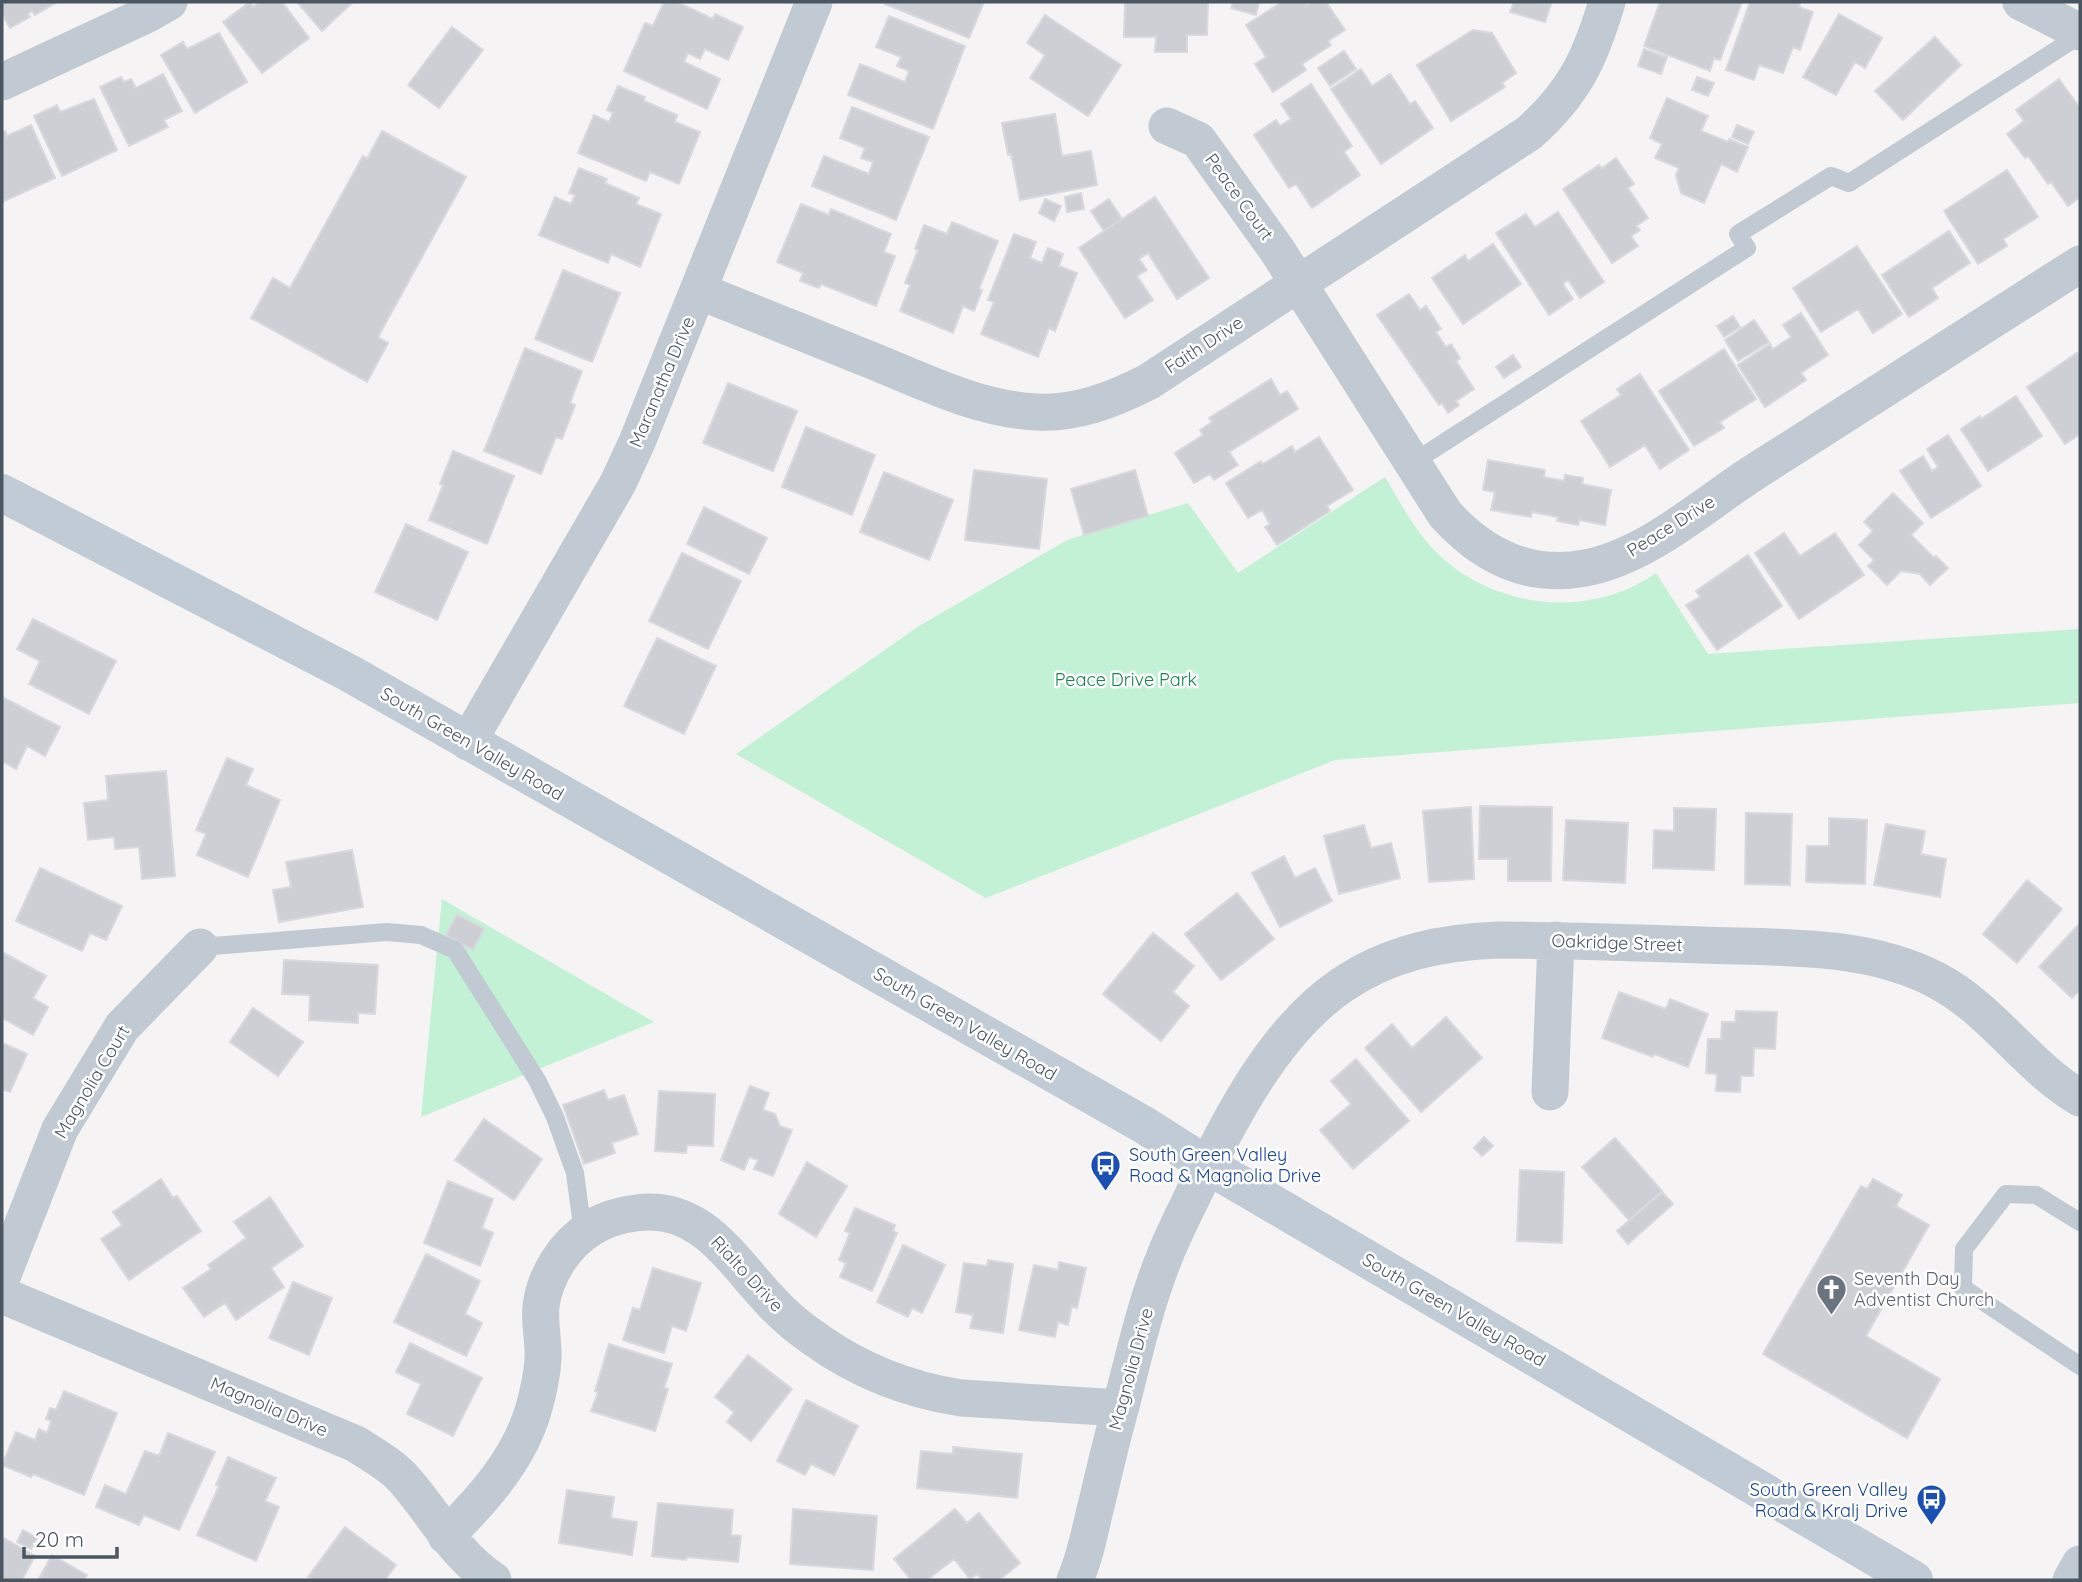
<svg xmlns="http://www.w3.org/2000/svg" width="2082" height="1582" viewBox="0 0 2082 1582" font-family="Quicksand,sans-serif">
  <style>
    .green { fill: #c3f1d5 }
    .building { fill: #cdcfd5; stroke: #d7d9de; stroke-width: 2 }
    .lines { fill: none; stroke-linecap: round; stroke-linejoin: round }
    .service { stroke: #c1cad2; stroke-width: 18 }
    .minor { stroke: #c1cad2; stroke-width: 37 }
    .secondary { stroke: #c1cbd6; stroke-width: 38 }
    .labels { text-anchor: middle; stroke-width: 5; stroke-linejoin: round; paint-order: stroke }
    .street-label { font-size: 18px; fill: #4a5661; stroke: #fff }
    .park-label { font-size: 18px; fill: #17864f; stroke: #fff }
    .transit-label { font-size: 18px; fill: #164399; stroke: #fff; text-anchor: start }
    .worship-label { font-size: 18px; fill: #5b616d; stroke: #fff; text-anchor: start }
  </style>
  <rect width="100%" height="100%" fill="#f5f3f3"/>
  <path class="green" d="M1385,477c15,25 30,54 51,75 57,57 154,68 220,21l52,81 372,-25v74l-745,57 -349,138 -250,-144 183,-128 148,-86 121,-37 50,70z
    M442,899l212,123 -233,95z"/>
  <path class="building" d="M2,2h55l-22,13 -3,-4 -4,3 2,3 -20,11 -8,-14z
    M250,2l3,5 7,-5h22l27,36 -47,35 -39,-51z
    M297,2h56l-31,29z
    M664,2h13l36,17 2,-5 28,13 -15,33 -23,-11 -5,10 -12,-6 -4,9 36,17 -13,30 -83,-38 21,-48 8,3z
    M885,2h99l-15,36 -84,-34z
    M1125,2h83l-1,33h-20v17h-32l1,-15h-32z
    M1233,2h26l-3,13 -25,-7z
    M1282,2h22l2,3 6,-3h14l19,28 -17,11 3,4 -29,19 4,6 -33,22 -18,-28 11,-7 -20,-32z
    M1514,2l37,2 -6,18 -35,-10z
    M1660,2h82l-22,58 -6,-2 -4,13 -66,-25z
    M1750,2h50l-1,5 14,5 -13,38 -7,-3 -10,26 -24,-8 -5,15 -28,-10z
    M1839,14l43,24 -17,30 -10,-6 -19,33 -33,-18z
    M1045,15l76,50 -33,51 -58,-38 15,-23 -18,-12z
    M889,16l76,30 -32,83 -85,-34 12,-31 45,18 4,-11 -12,-5 4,-9 -25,-10z
    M452,27l31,23 -44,58 -31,-23z
    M1473,30l19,3 24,40 -14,10 3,4 -54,34 -34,-56z
    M219,33l28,49 -52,31 -34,-58 22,-13 4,7z
    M1935,37l26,28 -58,55 -28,-29z
    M1644,49l23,8 -6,17 -23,-8z
    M1344,51l12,18 -26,17 -12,-18z
    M1361,69l11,17 18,-12 20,30 5,-3 18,27 -52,36 -50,-75z
    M163,74l19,37 -18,9 4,7 -39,19 -29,-59 21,-10 3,5 7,-3 5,9z
    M1697,77l17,6 -6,13 -16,-6z
    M2059,79l21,29v89l-12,9 -17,-24 -3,2 -20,-28 -3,2 -18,-24 17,-13 -8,-11z
    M1311,84l41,62 -8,6 16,23 -48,33 -16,-24 -7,4 -35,-53 22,-15 4,6 11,-7 -10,-15z
    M618,86l27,11 -1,4 33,14 -2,7 25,10 -21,52 -29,-12 -4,9 -68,-28 16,-38 15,7 4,-9 -6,-3z
    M1667,98l41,18 -7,15 27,11 1,-3 19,8 -11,25 -16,-8 -17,39 -23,-10 -5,-18 3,-7 -24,-10 7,-14 -12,-6z
    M94,99l23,51 -55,26 -28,-60 23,-11 3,7z
    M852,107l77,30 -33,83 -84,-34 12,-30 45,18 4,-12 -12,-4 4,-10 -25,-10z
    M1055,114l7,42 29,-5 6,34 -77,15 -9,-46 -3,1 -6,-32z
    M31,125l24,53 -53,24v-70l3,-1 2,5z
    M1737,125l17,7 -6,12 -16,-7z
    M382,131l84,46 -88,160 10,6 -21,39 -116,-64 22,-40 17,10 73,-132 4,3z
    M1616,158l18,26 -6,4 20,30 -12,8 4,4 -9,6 7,10 -26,17 -49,-74 36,-24 3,3z
    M579,168l28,11 -2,4 34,15 -3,6 25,10 -21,53 -29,-13 -3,9 -69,-28 16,-38 16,7 4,-9 -6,-2z
    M2007,170l31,47 -35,22 4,7 -29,18 -34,-53z
    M1081,193l3,16 -17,3 -2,-15z
    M1155,197l54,81 -32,21 -29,-46 -9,6 8,11 -10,6 16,24 -28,18 -46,-70z
    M1045,199l16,7 -7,15 -15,-8z
    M1109,199l13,20 -18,12 -13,-20z
    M801,204l28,11 2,-6 60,25 -7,18 11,4 -19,50 -55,-22 -2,4 -19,-7 3,-8 -26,-11z
    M1558,212l46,70 -24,16 -12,-18 -5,4 10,15 -24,16 -53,-82 30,-19 9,13z
    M952,222l46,19 -19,48 3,1 -8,21 -11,-5 -10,27 -53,-22 10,-26 -5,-2 13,-33 -3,-1 9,-24 23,9z
    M1949,231l21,32 -38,25 6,10 -29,19 -27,-42z
    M1014,234l22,8 -6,16 12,5 6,-15 15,6 -4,12 18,7 -22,58 -6,-3 -11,29 -57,-23 13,-32 -6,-2z
    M1493,244l28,40 -58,40 -31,-46 33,-23 3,6z
    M1857,246l45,68 -29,19 -15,-24 -37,23 -28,-44z
    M563,270l57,23 -28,69 -57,-23z
    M1409,294l11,16 6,-4 15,23 -5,3 10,15 5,-3 9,14 -4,3 18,28 -18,12 3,4 -11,8 -6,-10 -3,2 -62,-90z
    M1801,313l27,42 -27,18 5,7 -41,27 -27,-42 32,-21 3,5 18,-12 -8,-12z
    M1733,316l7,11 -16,10 -7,-11z
    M1754,320l15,22 -31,19 -13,-21z
    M525,348l57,23 -12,32 5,2 -13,34 -6,-2 -15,37 -57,-23z
    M1724,349l32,50 -36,23 4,6 -30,18 -35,-55z
    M2077,353l3,5v76l-15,10 -38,-57z
    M1513,355l8,12 -17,11 -8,-11z
    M1640,374l49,76 -29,19 -15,-24 -35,22 -29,-46 40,-26 -4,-6z
    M1271,379l9,16 7,-4 11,18 -69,43 9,13 -24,15 -4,-6 -16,9 -19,-30 28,-18 -3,-5 12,-8 -3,-4z
    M728,383l69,28 -24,60 -70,-28z
    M2016,396l26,40 -54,35 -27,-42 19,-13 1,3z
    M806,427l69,28 -23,60 -70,-28z
    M1948,435l33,51 -50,32 -31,-47 23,-15 9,15 6,-4 -11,-18z
    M1319,437l34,53 -26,16 3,5 -53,34 -12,-18 5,-3 -8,-14 -14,8 -22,-35 35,-22 2,3 29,-18 3,6z
    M453,451l61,25 -27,68 -58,-24 14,-35 -3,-1z
    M1488,460l57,10 -1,7 20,4 1,-6 18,3 -1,6 29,6 -6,35 -26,-5 -1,5 -21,-4 1,-4 -26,-5 -1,5 -40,-7 4,-18 -12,-2z
    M974,470l73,9 -8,70 -74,-9z
    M1135,470l13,46 -64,19 -13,-46z
    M884,472l69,28 -24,60 -69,-28z
    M1893,493l30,30 -12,12 23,23 2,-2 12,12 -18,17 -10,-11 -19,-3 -14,14 -19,-19 6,-6 -15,-15 14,-14 -9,-9z
    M704,507l63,31 -18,36 -62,-30z
    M406,524l62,28 -31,68 -62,-28z
    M1784,533l16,23 35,-23 29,42 -65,44 -44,-66z
    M682,553l59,28 -33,68 -59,-28z
    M1748,555l34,51 -65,44 -31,-45 14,-8 -4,-6z
    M33,619l83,42 -27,53 -60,-30 11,-23 -23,-12z
    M657,638l59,28 -32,68 -60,-28z
    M2,697l58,30 -15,29 -18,-10 -11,23 -14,-8z
    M227,758l26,11 -7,16 34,15 -32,77 -51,-22 9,-21 -10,-4z
    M166,771l9,105 -33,3 -3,-32 -24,2 -1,-12 -26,3 -4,-37 24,-3 -2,-24z
    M1480,806l72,1 -1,74h-43v-22h-29z
    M1471,807l3,72 -45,3 -6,-71z
    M1674,808l42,1 -2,61 -61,-2 1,-38 20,1z
    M1746,813l46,1 -2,71 -45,-1z
    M1829,818l38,2 -2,64 -59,-2 1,-36h22z
    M1566,820l62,3 -3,60 -62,-3z
    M1886,824l39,7 -4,23 25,5 -6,38 -66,-12z
    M1364,825l7,23 20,-5 9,35 -61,16 -15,-58z
    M352,850l11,57 -84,15 -6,-32 18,-3 -5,-25z
    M1284,856l11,22 20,-10 17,33 -52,26 -28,-54z
    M40,868l82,38 -16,34 -16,-7 -8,18 -66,-30z
    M2027,880l35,29 -45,54 -34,-29z
    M1237,893l37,46 -53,41 -36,-46z
    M457,914l27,15 -11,21 -27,-15z
    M2080,923v67l-8,8 -33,-31z
    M1153,933l41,33 -21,26 16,14 -28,35 -58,-47z
    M2,952l44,24 -13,22 15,9 -15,28 -31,-17z
    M284,960l94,5 -3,49 -17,-1v10l-49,-3 1,-25 -28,-1z
    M1619,992l47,17 4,-10 38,15 -20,53 -34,-13 -1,3 -51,-19z
    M253,1008l50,34 -25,34 -48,-34z
    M1736,1011l41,1 -2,37 -21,-1 -1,28h-12l-1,16 -24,-1 1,-17 -11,-1 2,-34h13l1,-17h13z
    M1446,1017l36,41 -61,54 -56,-64 27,-24 20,24z
    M2,1043l25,11 -17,38 -8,-3z
    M1356,1059l53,62 -56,48 -33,-39 31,-26 -20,-23z
    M750,1086l19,7 -6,17 12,4 5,12 12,4 -19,46 -19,-7 4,-9 -9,-3 -5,13 -23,-10z
    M604,1090l4,10 16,-5 14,39 -26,9 3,10 -31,11 -21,-59z
    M659,1091l56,3 -2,52 -26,-1 -1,8 -31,-2z
    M484,1119l58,40 -28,41 -59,-40z
    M1484,1137l9,9 -11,10 -8,-8z
    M1615,1138l47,53 -33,29 -47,-53z
    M807,1162l40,24 -31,51 -37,-23z
    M1520,1170l44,2 -2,71 -45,-2z
    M161,1179l12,19 4,-2 24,35 -72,49 -28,-41 21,-14 -9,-13z
    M1873,1179l29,16 -6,11 33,19 -63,111 74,43 -33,59 -144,-84 98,-168 6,3z
    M448,1181l45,18 -11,29 11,5 -13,33 -56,-23z
    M1662,1192l11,12 -45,40 -11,-13z
    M270,1197l33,49 -32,22 13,19 -48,33 -11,-17 -21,14 -21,-29 28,-19 -3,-4 38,-27 -12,-16z
    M855,1208l40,17 -2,6 4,2 -25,58 -32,-14 6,-14 -7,-3 11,-27 -5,-2z
    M903,1245l42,20 -23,48 -10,-5 -4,9 -31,-15z
    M426,1254l54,27 -15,33 17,9 -16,33 -72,-34z
    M988,1260l25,4 -10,69 -33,-5 3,-13 -17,-3 8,-49 23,3z
    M1059,1262l27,6 -9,40 -5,-2 -4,19 -10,-3 -3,15 -36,-7 15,-65 24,5z
    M653,1268l48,15 -15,48 -14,-5 -8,27 -41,-13 10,-32 7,2z
    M293,1282l39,16 -23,57 -40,-17z
    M410,1343l72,35 -29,58 -46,-22 14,-30 -25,-12z
    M609,1344l63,20 -8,24 4,1 -13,42 -64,-20 7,-19 -3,-1z
    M748,1355l44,34 -41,52 -24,-19 7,-10 -19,-15z
    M64,1391l53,22 -33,82 -51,-21 -2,3 -29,-12 14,-33 19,8 4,-11 8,4 4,-12 -5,-2 4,-11 6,2z
    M806,1400l52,26 -24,49 -23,-11 -6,11 -28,-14z
    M168,1433l47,19 -36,78 -35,-15 -5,10 -43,-18 9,-22 21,9 19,-43 14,5z
    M953,1447l69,7 -5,44 -100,-10 4,-37 32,3z
    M228,1457l48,21 -11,23 14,6 -23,54 -59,-26 22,-49 -3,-1z
    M567,1490l47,7 -3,21 26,4 -5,33 -73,-12z
    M658,1503l75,7 -2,25 10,1 -3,26 -51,-5 -1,3 -34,-4z
    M793,1509l84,7 -4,54 -83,-6z
    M955,1509l12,14 12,-10 41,50 -21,17h-17l-5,-6 -7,5 -16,-20 -27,21h-16l-17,-21z
    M345,1527l51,38 -11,15h-72l-5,-3z
    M23,1530l14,8 -6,11 -14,-7z
    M2,1537l33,19 -13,24h-20z
    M52,1555l35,20 -3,5h-46z"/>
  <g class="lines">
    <path class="service" d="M1412,463l335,-215 -9,-14 93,-58 18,7 231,-148
      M200,947l187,-15 34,3 34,15 82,130 18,37 20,56 8,60
      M2080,1222l-44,-27 -30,-1 -42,55 -1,39 117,78"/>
    <path class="minor" d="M2021,2l59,30
      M2,82l146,-68 21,-12
      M1167,126l31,14 79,110 168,264c37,41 83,65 140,54 60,-11 115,-60 165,-93 110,-70 220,-141 330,-211
      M699,291c60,24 119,48 179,72 51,21 102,46 158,49 41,2 76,-12 112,-30l381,-249c45,-40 61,-74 78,-131
      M468,742l150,-259 19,-41 177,-440
      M1550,1092l6,-152
      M2,1277l58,-148 62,-102 78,-80
      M2,1295l354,149c15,10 31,18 44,31 33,35 52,78 93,105
      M446,1536c36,-36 72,-75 87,-125 5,-17 9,-35 10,-52 1,-18 -4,-36 -2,-53 4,-31 24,-62 50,-78 14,-9 29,-13 45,-15 63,-9 94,44 131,84 14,16 30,30 48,42 43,31 94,51 146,59l159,10
      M1075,1580c9,-20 14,-44 19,-66 9,-36 17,-73 27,-108 13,-51 25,-105 45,-153 8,-20 18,-39 27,-58 35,-73 81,-164 149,-210 47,-32 100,-43 156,-45 68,0 135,3 203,5 78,3 164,-2 235,35 56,29 90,86 144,118
      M2071,1580l9,-16"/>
    <path class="secondary" d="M2,493l347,180 795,452 63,40 707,415"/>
  </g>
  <defs>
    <symbol id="bus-pin" viewBox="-11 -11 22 30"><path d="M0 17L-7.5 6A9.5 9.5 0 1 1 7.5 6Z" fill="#1a4fb4" stroke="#fff"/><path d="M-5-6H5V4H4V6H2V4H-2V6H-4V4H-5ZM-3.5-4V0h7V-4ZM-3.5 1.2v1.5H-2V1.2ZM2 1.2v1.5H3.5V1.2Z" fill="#fff"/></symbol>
    <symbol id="church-pin" viewBox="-11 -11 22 30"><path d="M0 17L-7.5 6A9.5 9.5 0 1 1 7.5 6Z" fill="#6b7280" stroke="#fff"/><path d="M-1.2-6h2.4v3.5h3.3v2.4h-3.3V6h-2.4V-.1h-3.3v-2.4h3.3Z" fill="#fff"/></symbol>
  </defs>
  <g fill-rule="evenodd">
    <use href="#bus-pin" x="1088" y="1148" width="35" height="47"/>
    <use href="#church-pin" x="1814" y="1272" width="35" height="47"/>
    <use href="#bus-pin" x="1914" y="1482" width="35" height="47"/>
  </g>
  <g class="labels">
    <g class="street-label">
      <text transform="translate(1239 197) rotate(54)" y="6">Peace Court</text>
      <text transform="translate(1204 345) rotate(-33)" y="6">Faith Drive</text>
      <text transform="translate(662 382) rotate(-67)" y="6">Maranatha Drive</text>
      <text transform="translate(1671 526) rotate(-32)" y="6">Peace Drive</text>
      <text transform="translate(472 744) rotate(30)" y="6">South Green Valley Road</text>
      <text transform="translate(1617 943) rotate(2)" y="6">Oakridge Street</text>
      <text transform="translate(965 1024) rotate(30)" y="6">South Green Valley Road</text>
      <text transform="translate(92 1082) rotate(-59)" y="6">Magnolia Court</text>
      <text transform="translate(747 1274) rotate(47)" y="6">Rialto Drive</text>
      <text transform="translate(1454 1310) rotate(30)" y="6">South Green Valley Road</text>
      <text transform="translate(1131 1369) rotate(-75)" y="6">Magnolia Drive</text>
      <text transform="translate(269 1407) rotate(23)" y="6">Magnolia Drive</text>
    </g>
    <g class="park-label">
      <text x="1126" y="686">Peace Drive Park</text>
    </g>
    <g class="transit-label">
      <text x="1129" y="1161">South Green Valley<tspan x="1129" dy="21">Road &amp; Magnolia Drive</tspan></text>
      <text x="1908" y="1496" text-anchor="end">South Green Valley<tspan x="1908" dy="21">Road &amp; Kralj Drive</tspan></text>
    </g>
    <g class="worship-label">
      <text x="1854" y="1285">Seventh Day<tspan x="1854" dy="21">Adventist Church</tspan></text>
    </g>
  </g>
  <rect width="2082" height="1582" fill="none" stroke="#4a5661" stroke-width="7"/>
  <path d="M24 1547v10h93v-10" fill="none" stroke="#4a5661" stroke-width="3.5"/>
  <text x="35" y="1547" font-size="21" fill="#4a5661" stroke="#ffffff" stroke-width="5" paint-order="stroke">20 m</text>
</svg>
